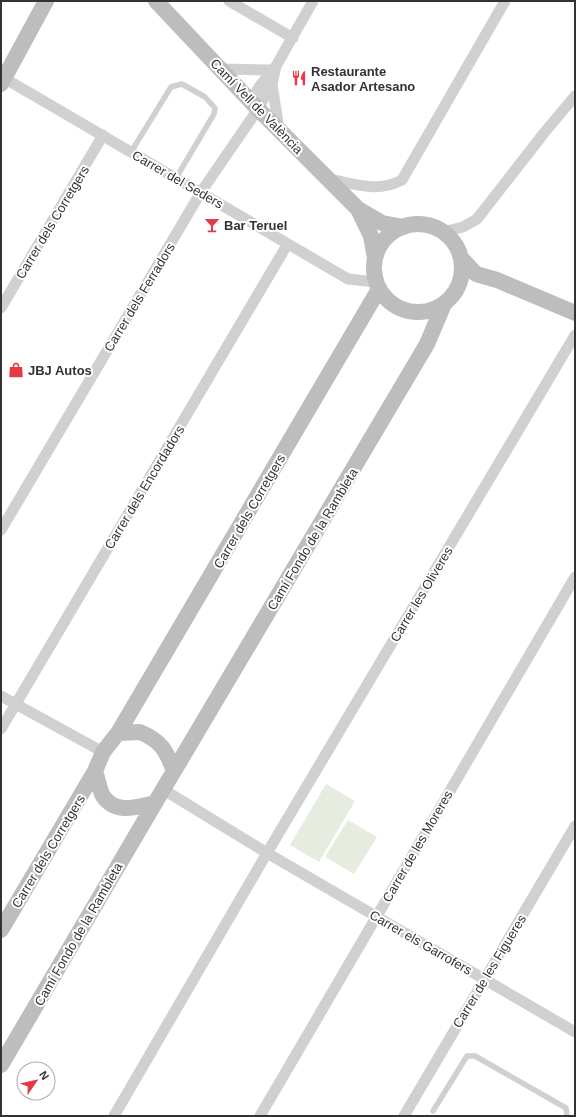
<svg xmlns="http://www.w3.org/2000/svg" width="576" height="1117" viewBox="0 0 576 1117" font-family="Helvetica,sans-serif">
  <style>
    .green { fill: #e6ecdf }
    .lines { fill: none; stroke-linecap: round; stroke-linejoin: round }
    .lane { stroke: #d0d0d0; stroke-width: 5.5 }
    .street { stroke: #d0d0d0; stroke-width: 11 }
    .secondary { stroke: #bdbdbd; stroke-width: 16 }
    .labels { text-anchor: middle; stroke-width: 4; stroke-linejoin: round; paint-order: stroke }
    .poi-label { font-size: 13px; font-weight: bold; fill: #333; stroke: #fff; text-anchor: start }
    .street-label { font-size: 13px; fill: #333; stroke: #fff }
  </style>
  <rect width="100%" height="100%" fill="#fff"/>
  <path class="green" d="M326,784l29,17 -36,61 -29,-17z
    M348,820l29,17 -23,37 -29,-17z"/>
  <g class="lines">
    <path class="lane" d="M131,152l40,-65 11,-3 23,13 10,11 -1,6 -38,64
      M433,1111l34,-55h8l91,52 1,8"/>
    <path class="street" d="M229,1l64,37
      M221,69l51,1
      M4,78l344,201 28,3
      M272,84l7,45
      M251,101l8,-14 17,-21 37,-65
      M329,179c26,5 49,14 73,1l103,-179
      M443,232l20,-5 14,-8 67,-86 31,-37
      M1,308l102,-173
      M1,530l200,-338 57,-83 14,-25 4,-18
      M1,696l102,56
      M1,729l286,-484
      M164,790l103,63 308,179
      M114,1116l153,-263 308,-518
      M260,1116l315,-539
      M404,1116l171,-290"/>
    <path class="secondary" d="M156,1l102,108 100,100 24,14 22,4
      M1,84l45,-83
      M358,209l13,27 4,22
      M374 268a44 44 0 1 1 88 0a44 44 0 1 1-88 0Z
      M462,259l14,15 21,6 78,33
      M140,732c21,9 26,18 34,39l-19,32c-18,4 -39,12 -52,-7 -4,-7 -5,-17 -8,-25l8,-19 15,-19z
      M118,733l261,-444
      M174,771l253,-427 17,-40
      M1,930l94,-159
      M1,1065l154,-262"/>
  </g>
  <defs>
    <symbol id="restaurant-bare" viewBox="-9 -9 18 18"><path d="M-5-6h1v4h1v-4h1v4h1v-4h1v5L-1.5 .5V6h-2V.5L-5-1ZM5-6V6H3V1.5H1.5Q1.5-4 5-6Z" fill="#e63946" stroke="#fff" stroke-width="2.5" paint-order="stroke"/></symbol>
    <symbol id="bar-bare" viewBox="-9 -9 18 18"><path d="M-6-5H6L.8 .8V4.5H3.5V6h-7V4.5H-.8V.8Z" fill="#e63946" stroke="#fff" stroke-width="2.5" paint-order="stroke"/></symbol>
    <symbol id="shop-bare" viewBox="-9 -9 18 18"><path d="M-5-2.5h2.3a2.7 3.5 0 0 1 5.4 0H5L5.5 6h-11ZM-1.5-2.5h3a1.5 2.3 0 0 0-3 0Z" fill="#e63946" stroke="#fff" stroke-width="2.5" paint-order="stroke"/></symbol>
  </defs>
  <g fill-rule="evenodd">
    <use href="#restaurant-bare" x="288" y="67" width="22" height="22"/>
    <use href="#bar-bare" x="201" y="214" width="22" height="22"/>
    <use href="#shop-bare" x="5" y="359" width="22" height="22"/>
  </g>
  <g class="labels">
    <g class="poi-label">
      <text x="311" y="76">Restaurante<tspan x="311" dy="15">Asador Artesano</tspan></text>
      <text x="224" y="230">Bar Teruel</text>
      <text x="28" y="375">JBJ Autos</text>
    </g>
    <g class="street-label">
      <text transform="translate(257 106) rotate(46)" y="5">Camí Vell de València</text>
      <text transform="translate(178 179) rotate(30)" y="5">Carrer del Seders</text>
      <text transform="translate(52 222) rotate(-59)" y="5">Carrer dels Corretgers</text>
      <text transform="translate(139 297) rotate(-59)" y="5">Carrer dels Ferradors</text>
      <text transform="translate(144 487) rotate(-59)" y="5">Carrer dels Encordadors</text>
      <text transform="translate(249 511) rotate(-60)" y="5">Carrer dels Corretgers</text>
      <text transform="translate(312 539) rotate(-59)" y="5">Camí Fondo de la Rambleta</text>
      <text transform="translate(421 594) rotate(-59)" y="5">Carrer les Oliveres</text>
      <text transform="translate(417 846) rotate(-60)" y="5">Carrer de les Moreres</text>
      <text transform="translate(48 851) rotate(-59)" y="5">Carrer dels Corretgers</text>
      <text transform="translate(78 934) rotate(-60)" y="5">Camí Fondo de la Rambleta</text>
      <text transform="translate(421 942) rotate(30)" y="5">Carrer els Garrofers</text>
      <text transform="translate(489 971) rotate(-59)" y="5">Carrer de les Figueres</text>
    </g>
  </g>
  <rect width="576" height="1117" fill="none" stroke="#333333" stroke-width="4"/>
  <g transform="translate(36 1081) rotate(56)"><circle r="19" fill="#ffffff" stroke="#adadad"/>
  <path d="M0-3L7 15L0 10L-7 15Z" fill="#e63946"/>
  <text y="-6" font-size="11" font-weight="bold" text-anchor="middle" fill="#333333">N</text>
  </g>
</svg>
